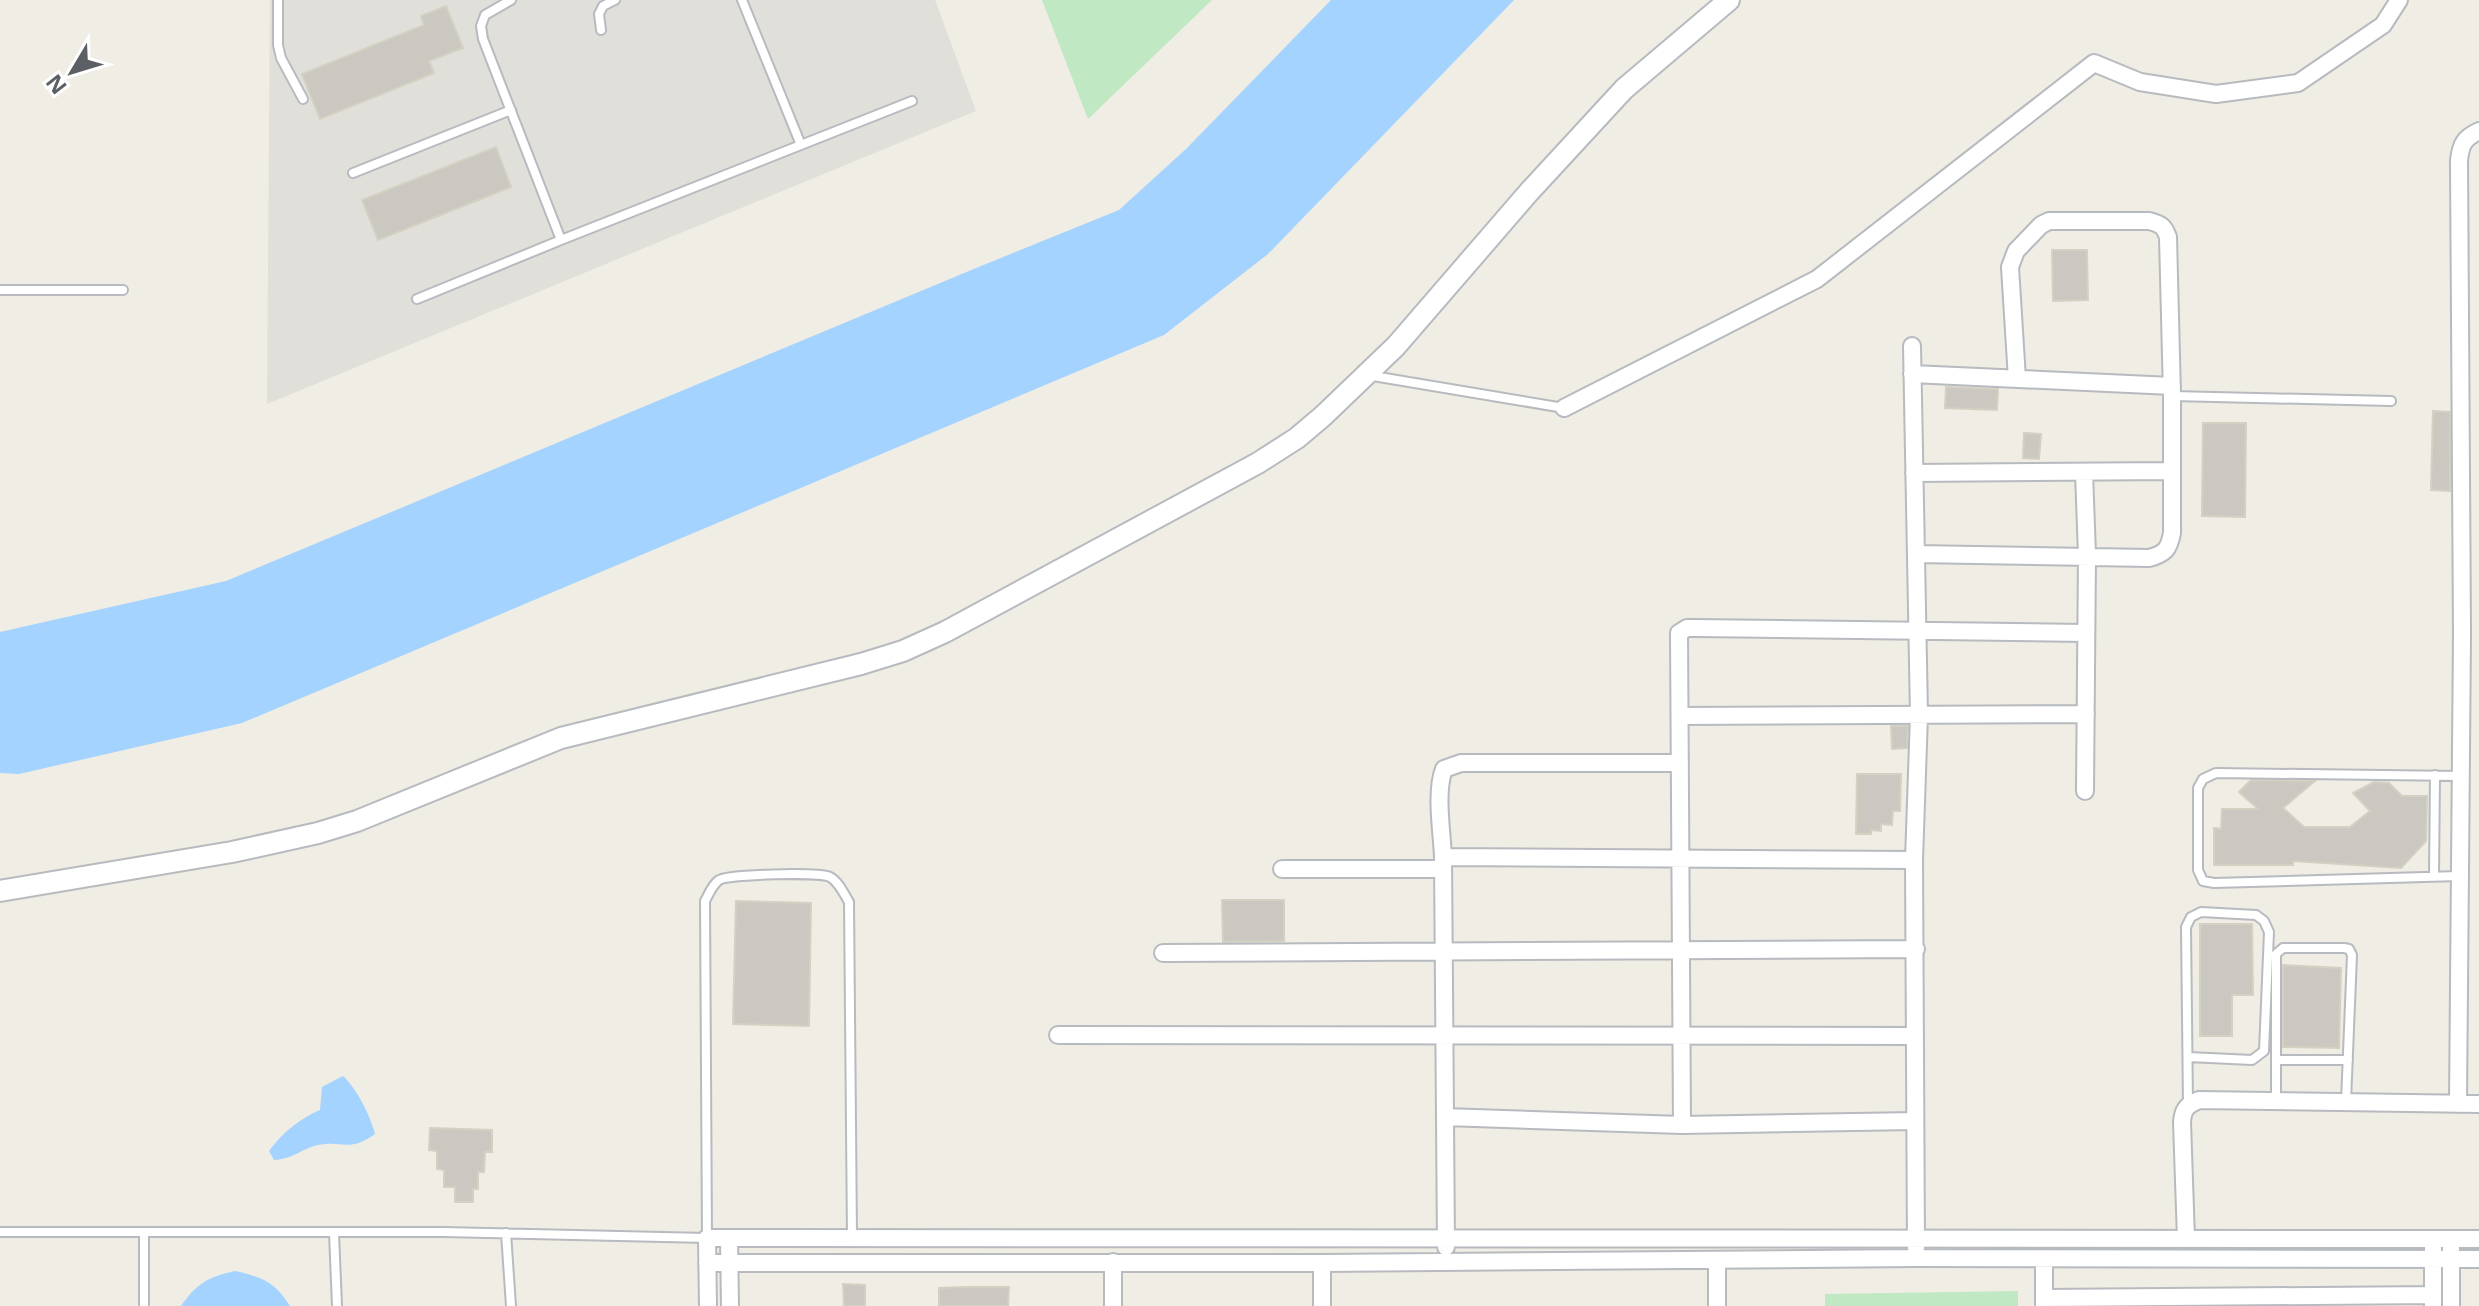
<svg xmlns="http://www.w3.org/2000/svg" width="2479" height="1306" viewBox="0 0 2479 1306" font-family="'Noto Sans',sans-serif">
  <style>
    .industrial { fill: #e0dfd9 }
    .green { fill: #c0e8c2 }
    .water { fill: #a4d3ff }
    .building { fill: #cac8c1; stroke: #d4d0c2; stroke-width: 2 }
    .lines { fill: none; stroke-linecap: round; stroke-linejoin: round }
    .service-casing { stroke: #b7babf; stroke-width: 12 }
    .minor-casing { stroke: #b7babf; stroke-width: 20 }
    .tertiary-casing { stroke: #b7babf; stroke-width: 24 }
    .service { stroke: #fff; stroke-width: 8 }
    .minor { stroke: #fff; stroke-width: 16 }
    .tertiary { stroke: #fff; stroke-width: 20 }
  </style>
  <rect width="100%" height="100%" fill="#efede4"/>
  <path class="industrial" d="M270,0h665l41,111 -709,293z"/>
  <path class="green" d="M1042,0h170l-124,119z
    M2018,1291v15h-193v-12z"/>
  <path class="water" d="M1331,0h183l-246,254 -104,81 -922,388 -223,51 -19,-1v-141l226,-51 755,-315 138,-56 67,-61z
    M343,1076c14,13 27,39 32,58 -27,19 -31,6 -57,11 -17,4 -25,14 -44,15l-5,-9c13,-18 30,-32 51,-41l2,-23z
    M235,1271c27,6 40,11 55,35h-109c16,-23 27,-29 54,-35z"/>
  <path class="building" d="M446,6l17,42 -34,13 5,12 -114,46 -18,-45 122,-49 -3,-9z
    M496,147l15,40 -133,53 -16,-40z
    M2052,250h35l1,50 -35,1z
    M1946,387l52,2 -1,21 -52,-2z
    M2433,411l17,1v79l-19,-1z
    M2203,423h43l-1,94 -43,-1z
    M2024,433l17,1 -2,25 -16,-1z
    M1891,726h17l-1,22 -15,1z
    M1857,774h44l-1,37h-7l-1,14 -11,-1v7l-10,-1v4h-15z
    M2251,780l64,1 -32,27 21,19h46l20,-16 -17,-18 21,-11 15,1 13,13h25l-1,45 -25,27 -108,-7v4h-79v-37l7,1 1,-20h36l-19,-17z
    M1222,900h62v41l-61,1z
    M736,901l75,2 -2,123 -76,-2z
    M2200,924h52l1,71h-21v41h-32z
    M2283,965l58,3 -2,80 -56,-1z
    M430,1128l62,2v22h-7l-1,20h-6v17h-5v13h-18v-15h-11v-17l-7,-1v-18l-8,-1z
    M843,1284l22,1v21h-21z
    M965,1287h44l-1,19h-69v-18z"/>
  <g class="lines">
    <defs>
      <path id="service" d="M278,0v45l3,13 22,41
        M742,0l59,145
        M601,30l-2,-16 4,-8 12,-6
        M353,173l158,-63
        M561,240l351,-139
        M0,290h123
        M417,299l144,-59 -78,-201 -2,-13 4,-11 26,-15
        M1367,375l197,33
        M2172,396l219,5
        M2434,876l1,-101
        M2459,876l-245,7 -11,-2 -5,-11v-82l5,-9 13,-6 243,3
        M2188,1057l64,3 12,-9 5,-119 -5,-11 -8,-6 -55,-3 -10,5 -5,10 2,177
        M2276,1060h72
        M2276,1101v-147l7,-6h61l5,1 3,6 -6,147
        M0,1232h443l264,6 -2,-337c4,-7 7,-16 14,-21 9,-6 100,-8 111,-3 9,5 14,17 19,25l3,335
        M334,1233l3,73
        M506,1233l5,73
        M144,1306v-73"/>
      <path id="minor" d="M1912,346l7,369 -5,145 2,388
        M1912,374l260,12
        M1564,408l253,-129 277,-216 46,19 76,12 82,-11 85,-58 16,-25
        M2084,472l3,83 -2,236
        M1914,473l258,-2
        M1916,554l233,4c16,-4 20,-9 23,-25v-137l-4,-159c-4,-11 -7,-13 -19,-16h-100l-8,4 -25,26 -6,16 7,112
        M1680,716l406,-2
        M1443,857l471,3
        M1282,869h161
        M1163,953l753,-4
        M1058,1035l857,1
        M2458,1104l4,-471 -3,-473c2,-16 5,-22 20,-29
        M1445,1117l237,8 233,-4
        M1682,1125l-3,-492 8,-5h8l391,5
        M729,1238l1,68
        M2186,1239l-4,-117c1,-13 5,-17 17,-22l280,4
        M1446,1247l-3,-390c-1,-25 -8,-65 1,-88l17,-6h219
        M1717,1260v46
        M1113,1262v44
        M707,1263h615l594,-5 563,1
        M2044,1298l389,-3
        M708,1306l-1,-68 1772,1
        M1322,1306v-43
        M2044,1306v-47
        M2433,1306v-58
        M2451,1306v-58"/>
      <path id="tertiary" d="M0,891l232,-39 86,-19 39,-12 204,-83 300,-74 42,-13 42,-19 313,-169 39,-25 26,-22 73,-70 133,-154 95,-103 105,-89"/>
    </defs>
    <use href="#service" class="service-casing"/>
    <use href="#minor" class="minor-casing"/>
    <use href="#tertiary" class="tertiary-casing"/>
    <use href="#service" class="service"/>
    <use href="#minor" class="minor"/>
    <use href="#tertiary" class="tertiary"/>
  </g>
  <g transform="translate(72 72) rotate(232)" stroke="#ffffff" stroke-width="6" paint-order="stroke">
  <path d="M0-6L14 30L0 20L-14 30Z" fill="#5c6065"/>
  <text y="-12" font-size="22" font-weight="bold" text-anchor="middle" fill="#5c6065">N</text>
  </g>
</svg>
